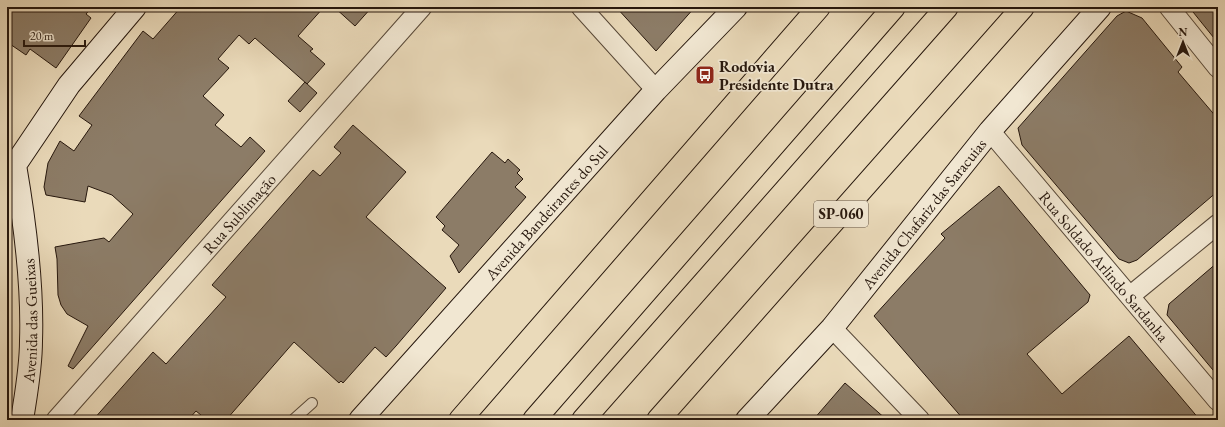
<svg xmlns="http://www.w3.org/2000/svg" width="1225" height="427" viewBox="0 0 1225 427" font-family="'EB Garamond',serif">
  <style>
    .building { fill: #8c7c67; stroke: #26170d }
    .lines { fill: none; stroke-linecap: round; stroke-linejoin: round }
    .lane-casing { stroke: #574838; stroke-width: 12 }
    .street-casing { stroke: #574838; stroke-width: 21 }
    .secondary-casing { stroke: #26170d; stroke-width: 24 }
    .highway-casing { stroke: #26170d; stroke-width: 24 }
    .lane { stroke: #f1e7d2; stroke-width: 10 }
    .street { stroke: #f1e7d2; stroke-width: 19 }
    .secondary { stroke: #f1e7d2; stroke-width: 22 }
    .highway { stroke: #eadaba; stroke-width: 22 }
    .labels { text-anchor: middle; stroke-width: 3.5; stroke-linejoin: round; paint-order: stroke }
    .shield { fill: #f1e7d2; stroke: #635548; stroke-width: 1 }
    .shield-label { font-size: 15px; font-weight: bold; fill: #26170d }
    .poi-label { font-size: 16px; font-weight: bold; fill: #26170d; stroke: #f1e7d2; text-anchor: start }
    .street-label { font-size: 16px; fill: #26170d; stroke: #f1e7d2 }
  </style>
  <rect width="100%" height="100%" fill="#eadaba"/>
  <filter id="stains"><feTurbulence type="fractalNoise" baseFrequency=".005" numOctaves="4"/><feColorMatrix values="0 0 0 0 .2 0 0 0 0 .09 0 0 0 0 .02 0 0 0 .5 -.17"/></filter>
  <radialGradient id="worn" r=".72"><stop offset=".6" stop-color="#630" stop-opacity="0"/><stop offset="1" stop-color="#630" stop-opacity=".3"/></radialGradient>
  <path class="building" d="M7,7h85l-6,7 5,4 -35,50 -26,-19 -4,6 -19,-13z
    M181,7h143l-26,29 15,13 -3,2 15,13 -18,20 -52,-46 -6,6 -10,-9 -21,24 11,9 -26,28 21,19 -9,10 26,22 9,-10 15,14 -192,218 -5,-3 20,-40 -21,-12 -6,-9 -3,-10 -1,-36 -2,-12 49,-9 5,4 24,-28 -21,-19 -24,-9 -3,16 -39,-7 -2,-8 4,-24 12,-22 14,10 18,-26 -13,-9 64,-85 10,8z
    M334,7h38l-17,19z
    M616,7h79l-39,44z
    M1189,7h29v36z
    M1126,11l16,7 40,49 -4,5 40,47v72l-81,69 -8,3 -10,-4 -97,-114 -4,-17 99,-112z
    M305,82l12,11 -17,19 -12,-11z
    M353,125l53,47 -40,45 80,71 -50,58 -10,11 -11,-10 -32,36 -2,-2 -2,2 -45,-41 -68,78h-19l-11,-9 -8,9h-95l60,-68 13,12 60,-67 -14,-12 101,-115 7,6 21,-23 -7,-6z
    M492,152l13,11 3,-4 12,11 -3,3 6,6 -8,8 11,10 -67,76 -9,-17 9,-11 -17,-15 3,-4 -9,-9z
    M999,186l91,109 -2,7 -61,52 35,40 67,-58 71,84h-236l-90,-104 71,-78 -4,-4z
    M1218,262v114l-51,-61 2,-11z
    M845,383l42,37h-74z"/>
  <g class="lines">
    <defs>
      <path id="lane" d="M293,420l19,-17"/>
      <g id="street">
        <path d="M581,7l75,83"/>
        <path d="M1169,7l49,61"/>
        <path id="s1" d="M990,131l228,270"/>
        <path d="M1130,296l88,-72"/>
        <path d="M832,328l88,92"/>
        <path id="s2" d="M56,420l366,-413"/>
      </g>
      <g id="secondary">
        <path id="s3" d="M22,420c4,-26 9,-52 9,-79 2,-58 -6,-118 -16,-176l54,-80 66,-78"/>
        <path id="s4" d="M360,420l296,-330 80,-83"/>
        <path id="s5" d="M747,420l85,-92 158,-197 110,-124"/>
      </g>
      <path id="highway" d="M460,420l359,-413
        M534,420l360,-413
        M583,420l364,-413
        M658,420l365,-413"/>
    </defs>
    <use href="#lane" class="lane-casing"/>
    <use href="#street" class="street-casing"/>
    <use href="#secondary" class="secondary-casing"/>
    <use href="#highway" class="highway-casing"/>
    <use href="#lane" class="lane"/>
    <use href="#street" class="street"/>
    <use href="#secondary" class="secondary"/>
    <use href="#highway" class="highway"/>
  </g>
  <defs>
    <symbol id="bus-square" viewBox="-11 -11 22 22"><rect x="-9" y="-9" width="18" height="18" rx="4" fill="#8f2418" stroke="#f1e7d2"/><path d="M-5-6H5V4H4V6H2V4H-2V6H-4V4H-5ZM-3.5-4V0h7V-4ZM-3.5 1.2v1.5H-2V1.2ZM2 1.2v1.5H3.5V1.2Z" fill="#fff"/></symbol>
  </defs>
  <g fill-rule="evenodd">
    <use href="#bus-square" x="694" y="64" width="22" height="22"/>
  </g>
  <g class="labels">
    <rect class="shield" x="814" y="201" width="54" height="26" rx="3"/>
    <g class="shield-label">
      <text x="841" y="219">SP-060</text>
    </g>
    <g class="poi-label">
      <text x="719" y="72">Rodovia<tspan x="719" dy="18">Presidente Dutra</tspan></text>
    </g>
    <g class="street-label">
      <text dy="6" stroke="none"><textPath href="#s4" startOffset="279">Avenida Bandeirantes do Sul</textPath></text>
      <text dy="6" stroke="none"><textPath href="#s2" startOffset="276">Rua Sublimação</textPath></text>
      <text dy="6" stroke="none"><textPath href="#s5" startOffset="272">Avenida Chafariz das Saracuias</textPath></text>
      <text dy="6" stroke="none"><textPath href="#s1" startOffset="177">Rua Soldado Arlindo Sardanha</textPath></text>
      <text dy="6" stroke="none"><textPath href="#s3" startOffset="100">Avenida das Gueixas</textPath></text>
    </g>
  </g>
  <rect width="1225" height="427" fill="none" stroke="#eadaba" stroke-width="24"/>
  <rect x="8" y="8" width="1209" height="411" fill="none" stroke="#26170d" stroke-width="2"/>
  <rect x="12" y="12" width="1201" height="403" fill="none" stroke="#26170d"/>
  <g transform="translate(1183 42)" stroke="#f1e7d2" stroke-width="3" paint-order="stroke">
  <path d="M0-3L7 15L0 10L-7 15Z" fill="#26170d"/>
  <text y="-6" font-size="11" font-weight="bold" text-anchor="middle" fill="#26170d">N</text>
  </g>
  <path d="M24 40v6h61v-6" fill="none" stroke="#26170d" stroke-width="2"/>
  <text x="30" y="40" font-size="12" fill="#26170d" stroke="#f1e7d2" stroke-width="3" paint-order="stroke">20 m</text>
  <rect width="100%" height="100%" filter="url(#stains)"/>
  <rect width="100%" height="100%" fill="url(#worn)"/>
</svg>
